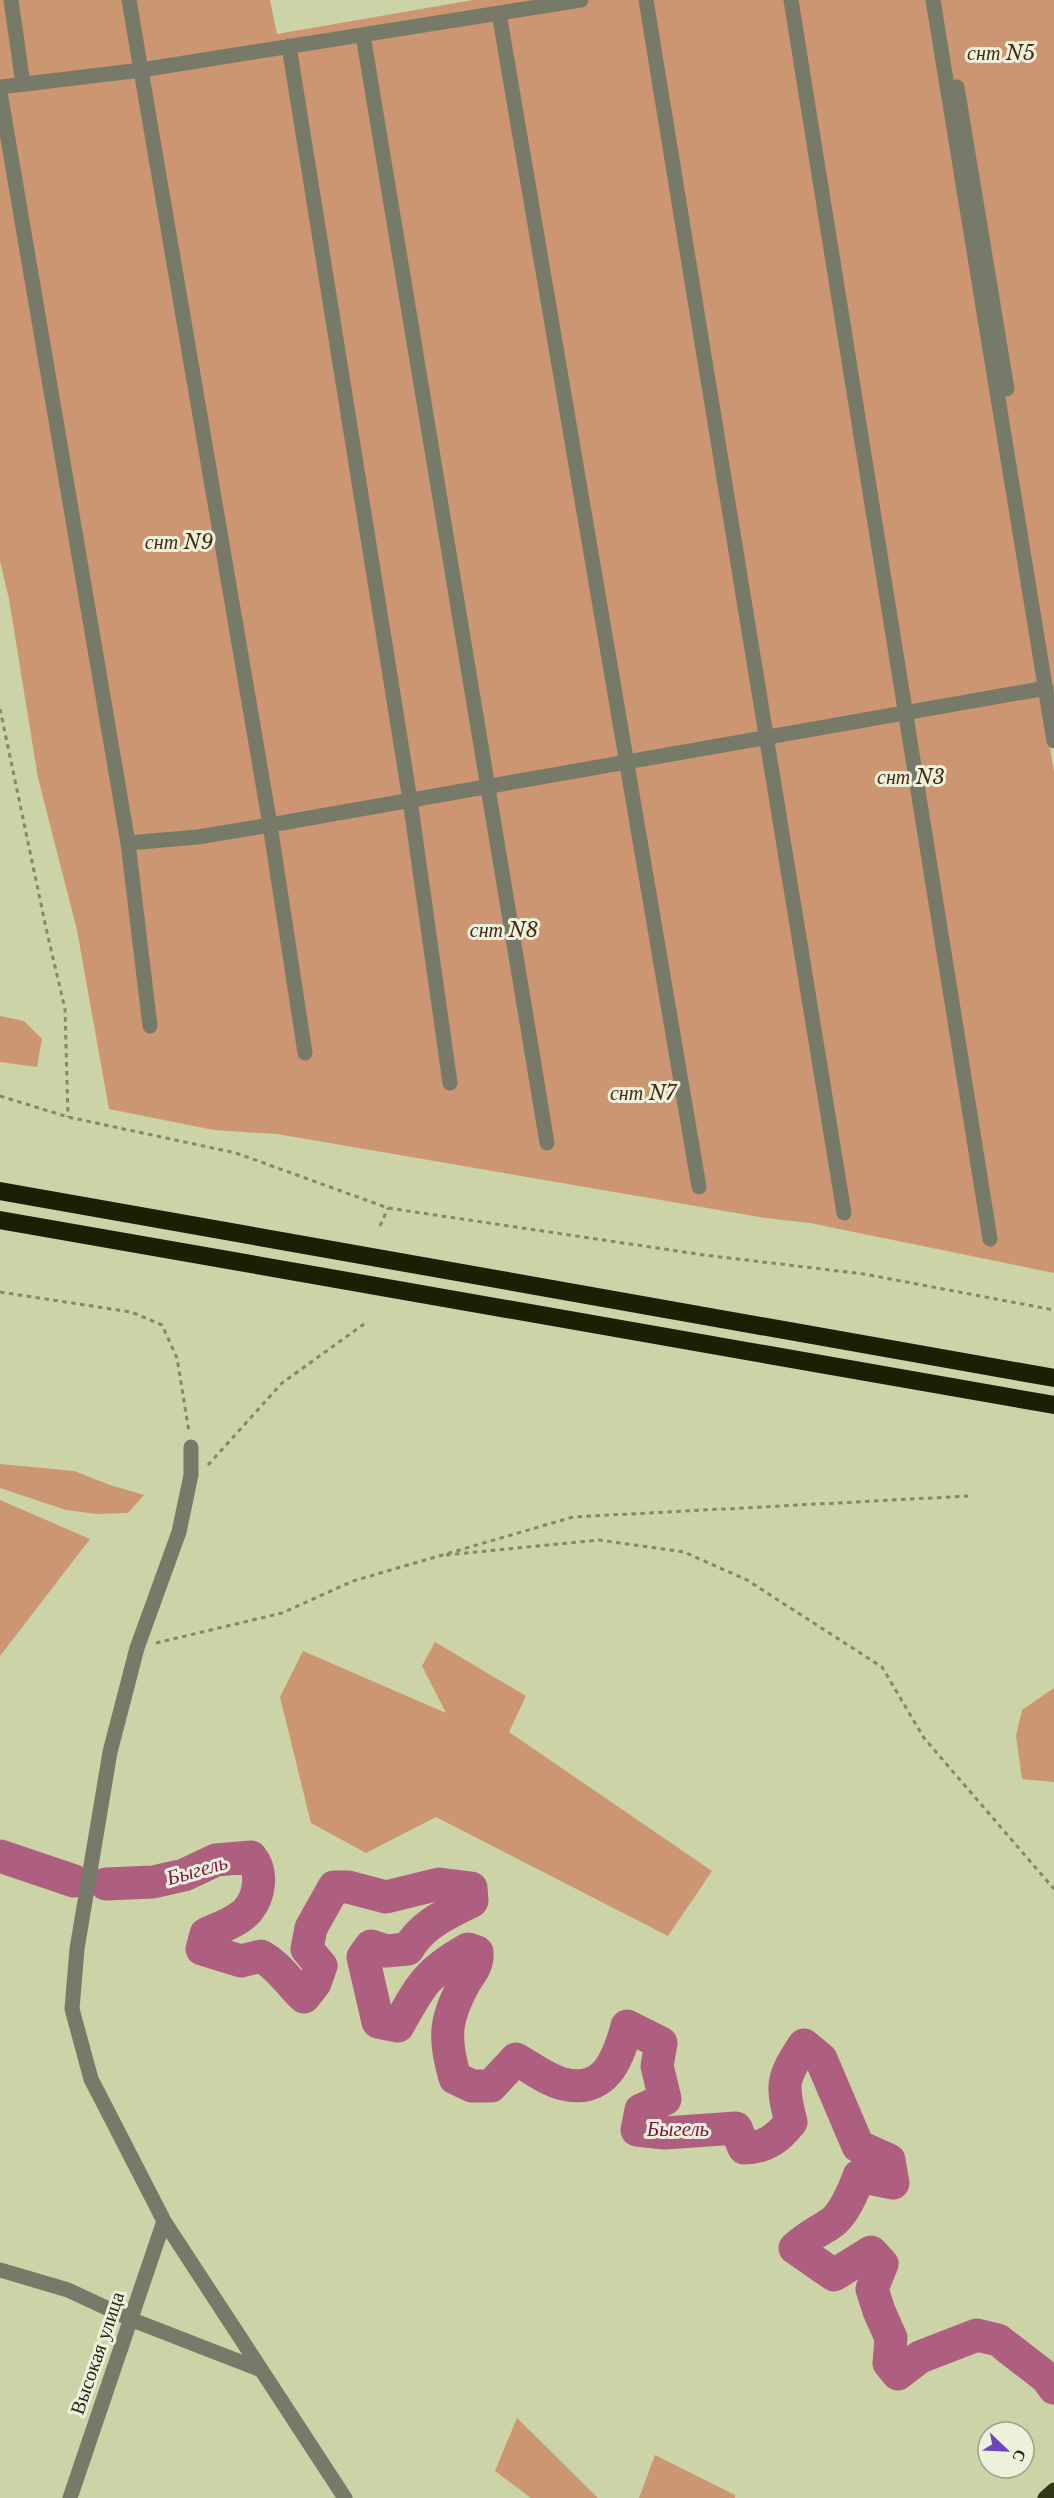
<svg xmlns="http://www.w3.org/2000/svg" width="1054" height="2498" viewBox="0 0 1054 2498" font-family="'Libre Baskerville',serif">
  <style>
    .green { fill: #cc9672 }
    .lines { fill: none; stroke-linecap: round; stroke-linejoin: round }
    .river { stroke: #ae5f7f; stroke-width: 33 }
    .path { stroke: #838868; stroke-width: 3; stroke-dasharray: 4.5 4.5; stroke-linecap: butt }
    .minor { stroke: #777a68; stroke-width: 15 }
    .major { stroke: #323717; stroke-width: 15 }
    .highway { stroke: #1c1f03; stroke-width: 18 }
    .labels { text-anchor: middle; stroke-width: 6; stroke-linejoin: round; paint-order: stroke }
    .park-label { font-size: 20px; font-style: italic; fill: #472914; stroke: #edf1db }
    .street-label { font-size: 20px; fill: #252716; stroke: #edf1db }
    .water-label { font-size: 21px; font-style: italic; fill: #791748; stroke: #edf1db }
  </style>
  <rect width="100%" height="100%" fill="#cbd3a7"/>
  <path class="green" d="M0,0h270l7,34 196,-34h455l126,772v501l-244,-50 -44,-5 -489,-84 -63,-4 -105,-21 -32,-179 -39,-152 -29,-179 -9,-38z
    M938,0h116v711z
    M0,1016l24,5 18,18 -5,28 -37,-5z
    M0,1464l74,7 36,14 34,10 -16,18 -31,1 -31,-4 -66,-22z
    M0,1500l90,39 -90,117z
    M435,1642l91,54 -17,36 203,139 -44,65 -232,-119 -70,36 -55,-30 -31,-126 23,-46 143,62 -24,-47z
    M1054,1688v94l-32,-3 -6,-43 6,-26z
    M517,2418l80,79v1h-66l-36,-27z
    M655,2455l80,40v3h-96z"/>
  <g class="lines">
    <path class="river" d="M0,1856l74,25
      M106,1884l47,-2 31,-7 32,-15 35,-3c12,15 9,38 -3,53 -9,11 -29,18 -42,24l-4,15 39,12 20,-5c17,9 29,28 43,41l11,-14 6,-17 -14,-17 4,-21 23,-41h14l38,10 53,-13 32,4 1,13c-25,13 -50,23 -64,48l-22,2 -15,-5 -8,11 15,65 20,4c22,-40 29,-54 70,-77l9,3c1,13 -5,19 -12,30 -20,37 -22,55 -10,96l17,8h19l25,-27c14,8 31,21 47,25 42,10 55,-24 64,-58l34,17 -4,23 8,33 -24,11 -4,20 28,3 71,-5 8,20c22,0 34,-10 47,-26 -10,-38 -9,-44 13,-77l17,14 37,87 31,14 4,23 -34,-7c-5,14 -16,40 -29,48 -14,9 -22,12 -35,24l39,27 37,-23 11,12 -10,25 7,22 12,27 -2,25 9,11 22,-17 57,-22 21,5 49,38 7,10"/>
    <path class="path" d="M0,709l46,219 19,81 3,108
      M0,1096l68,21 168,36 152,55 316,47 160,19 190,36
      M380,1226l8,-18
      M0,1292l131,20 31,13 15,33 12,74
      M208,1465l74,-82 82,-59
      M446,1555l153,-15 85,12 63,28 135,87 42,71 130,151
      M156,1643l126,-30 71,-32 220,-64 395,-21"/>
    <path class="minor" d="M11,0l12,84
      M129,0l141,825 35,228
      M646,0l198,1213
      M791,0l199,1239
      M933,0l121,741
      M499,13l200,1174
      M363,35l184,1108
      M289,46l121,754 40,283
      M0,87l141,-17 440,-70
      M957,87l50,302
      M0,92l128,751 22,183
      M128,843l70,-6 72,-12 776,-137
      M191,1447v28l-12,57 -42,116 -27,104 -33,197 -5,60 19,70 73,142 181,277
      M0,2270l68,20 62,29 131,51
      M70,2498l94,-277"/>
    <path class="major" d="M1045,2498l9,-8"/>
    <path class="highway" d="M0,1191l1054,187
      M0,1220l1054,185"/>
  </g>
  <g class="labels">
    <g class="park-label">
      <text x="1001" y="60">снт N5</text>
      <text x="179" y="549">снт N9</text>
      <text x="911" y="784">снт N3</text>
      <text x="504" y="937">снт N8</text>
      <text x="643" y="1100">снт N7</text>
    </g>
    <g class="street-label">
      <text transform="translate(97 2353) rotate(-71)" y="7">Высокая улица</text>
    </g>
    <g class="water-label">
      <text transform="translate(197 1870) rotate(-16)" y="7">Быгель</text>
      <text x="678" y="2136">Быгель</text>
    </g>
  </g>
  <g transform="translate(1006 2450) rotate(113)"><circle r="28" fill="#edf1db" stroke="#9da08c" stroke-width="1.5"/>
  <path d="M0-4.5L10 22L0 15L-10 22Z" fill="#6f45bd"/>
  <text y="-9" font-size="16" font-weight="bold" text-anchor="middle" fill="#252716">С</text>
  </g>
</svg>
